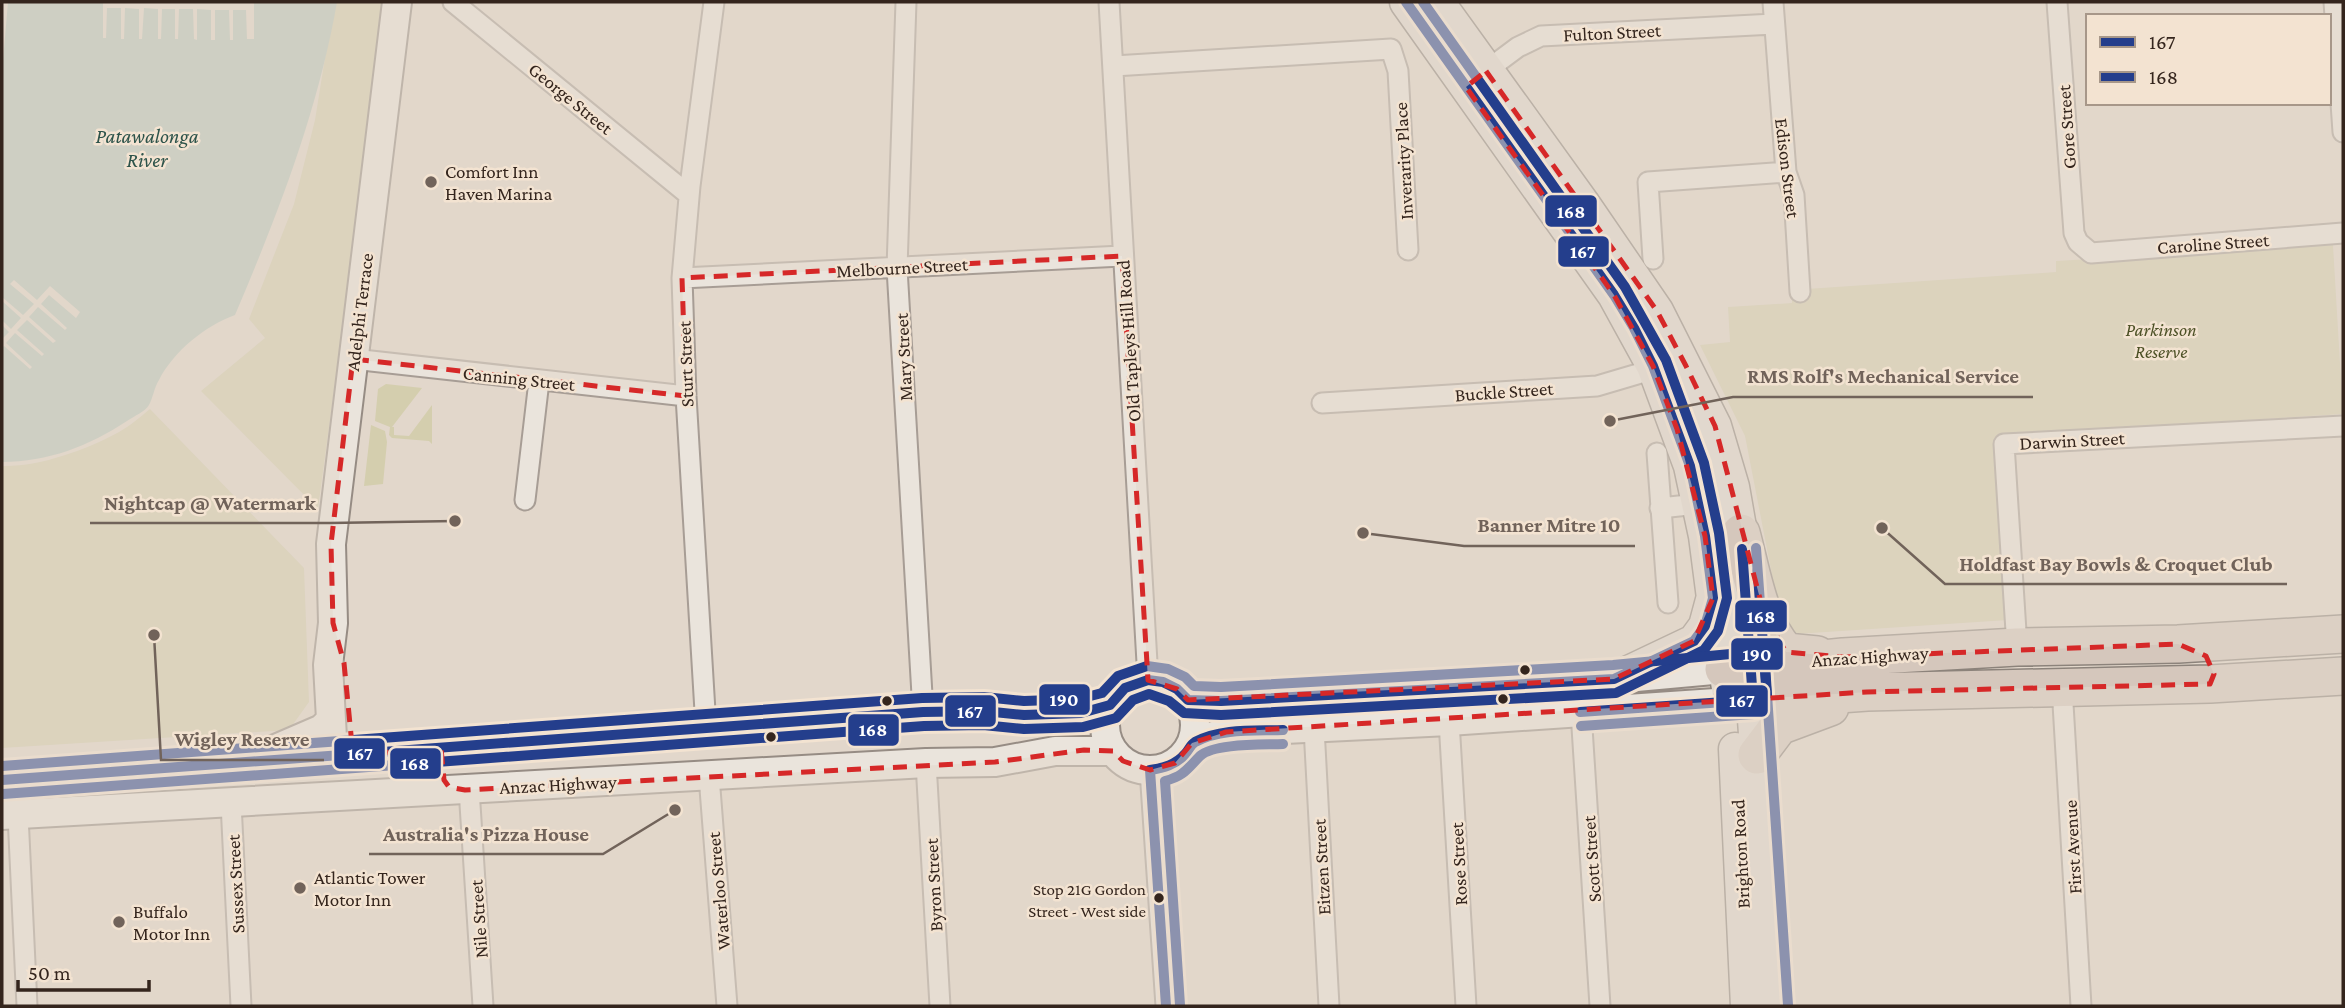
<svg xmlns="http://www.w3.org/2000/svg" width="2345" height="1008" viewBox="0 0 2345 1008" font-family="'Crimson Pro',serif">
  <style>
    .green { fill: #d4ceae }
    .water { fill: #b7c6ba }
    .pier { fill: #e2d7cb }
    .lines { fill: none; stroke-linecap: round; stroke-linejoin: round }
    .street-casing { stroke: #a79d95; stroke-width: 23 }
    .secondary-casing { stroke: #968c84; stroke-width: 32 }
    .primary-casing { stroke: #8c837b; stroke-width: 35 }
    .highway-casing { stroke: #8c837b; stroke-width: 40 }
    .street { stroke: #eae4dc; stroke-width: 19 }
    .secondary { stroke: #eae4dc; stroke-width: 28 }
    .primary { stroke: #e1d8ce; stroke-width: 32 }
    .highway { stroke: #d5c7bc; stroke-width: 37 }
    .bus-1-casing { stroke: #f3e3d1; stroke-width: 16 }
    .bus-2-casing { stroke: #f3e3d1; stroke-width: 16 }
    .bus-3-casing { stroke: #f3e3d1; stroke-width: 16 }
    .bus-1 { stroke: #243e8c; stroke-width: 10 }
    .bus-2 { stroke: #243e8c; stroke-width: 10 }
    .bus-3 { stroke: #243e8c; stroke-width: 10 }
    .marked { fill: none; stroke: #d62828; stroke-width: 5; stroke-dasharray: 14 9; stroke-linejoin: round }
    .poi-dot { fill: #71635a; stroke: #f3e3d1; stroke-width: 2.5 }
    .bus-dot { fill: #34251d; stroke: #f3e3d1; stroke-width: 2.5 }
    .labels { text-anchor: middle; stroke-width: 5; stroke-linejoin: round; paint-order: stroke }
    .bus-label { font-size: 17px; fill: #34251d; stroke: #f3e3d1; text-anchor: end }
    .street-label { font-size: 19px; fill: #34251d; stroke: #f3e3d1 }
    .poi-label { font-size: 19px; fill: #34251d; stroke: #f3e3d1; text-anchor: start }
    .park-label { font-size: 19px; font-style: italic; fill: #4c5025; stroke: #f3e3d1 }
    .water-label { font-size: 21px; font-style: italic; fill: #2d534a; stroke: #f3e3d1 }
    .leader { fill: none; stroke: #71635a; stroke-width: 2.5 }
    .callout-dot { fill: #71635a; stroke: #f3e3d1; stroke-width: 2.5 }
    .callout-label { font-size: 21px; text-anchor: middle; font-weight: bold; fill: #71635a; stroke: #f3e3d1; stroke-width: 5; stroke-linejoin: round; paint-order: stroke }
    .line-badge { stroke: #f3e3d1; stroke-width: 2.5 }
    .badge-label { font-size: 19px; text-anchor: middle; font-weight: bold; fill: #fff }
  </style>
  <rect width="100%" height="100%" fill="#e2d7cb"/>
  <path class="green" d="M334,2h52l-68,507 -117,-118 64,-53 -16,-19 45,-115 21,-84z
    M2333,245l10,169 -347,22 12,184 -212,14 -15,-13 -36,-185 -45,-91 30,-3 -2,-35 64,-4v-13l264,-18v-11z
    M386,384l36,4 -30,39h2v8l15,1 23,-31v39l-3,-3 -37,-3 -3,-3 1,-8 -15,-6 3,-32z
    M150,409l154,159 5,134 -20,28 -287,18v-282c37,1 84,-16 117,-34 11,-6 21,-15 31,-23z
    M371,425l14,6 2,11 -4,42 -19,2z"/>
  <path class="water" d="M8,2h329c-19,109 -59,212 -102,313 -30,11 -61,36 -76,65 -5,8 -6,18 -10,25 -4,7 -15,11 -22,16 -38,25 -79,41 -125,41v-390z"/>
  <path class="pier" d="M103,2h151v37h-7l-1,-29h-13v30h-3l-1,-30h-14v30h-4v-30l-14,-1v31l-3,-1 -1,-30h-14l-1,30h-3v-30h-13l-1,30h-3v-30l-14,-1 -2,31h-3v-30l-14,-1 -1,31h-3v-31h-14l-1,30h-3z
    M14,280l23,20 13,-14 30,26 -4,6 -27,-23 -8,9 26,24 -2,2 -27,-23 -9,10 27,24 -3,2 -26,-23 -10,10 27,24 -2,2 -27,-23 -9,10 26,24 -2,2 -26,-23 -2,2v-9l7,-7 -7,-7v-5l9,9 10,-11 -19,-17v-4l21,18 11,-11 -24,-20z"/>
  <g class="lines">
    <defs>
      <path id="street" d="M453,2l236,193
        M906,2l-9,266 26,444
        M1109,2l39,678
        M1773,2l13,170 8,23 6,97
        M2057,2l17,231 4,9 13,11 252,-20
        M2334,2l9,130
        M1114,66l277,-17 7,22 10,179
        M1479,76l39,-29 23,-11 233,-12
        M1653,259l-5,-77 138,-10
        M682,278l440,-22
        M353,359l333,37
        M1322,403l275,-17 44,-13 20,-13
        M1657,453l11,150
        M525,500l14,-119
        M1660,508l38,-4
        M2017,647l-13,-203 339,-18
        M2062,687l19,319
        M1581,712l19,294
        M1449,721l17,285
        M706,728l-20,-332 -4,-118 8,-92 24,-184
        M1314,728l15,278
        M926,763l14,243
        M1150,770l16,236
        M709,776l18,230
        M469,789l14,217
        M231,803l10,203
        M18,815l9,191"/>
      <path id="secondary" d="M1105 725a45 45 0 1 1 90 0a45 45 0 1 1-90 0Z
        M1188,700l33,1 393,-22 110,-10
        M1192,743l34,-11 223,-11 281,-19
        M264,754l58,-25 9,-9
        M333,756l-5,-91 5,-42 -2,-79 66,-542
        M2,780l921,-68 61,-1 40,4h30l27,-2 29,-8
        M2,815l924,-52 69,-1 60,-11h58"/>
      <path id="primary" d="M1406,2l208,293 39,71 37,100 15,70 8,62 16,96
        M1438,2l145,201 74,108 58,115 18,61 8,46 33,473
        M1614,679l80,-38 11,-15 7,-26
        M1735,749l12,257"/>
      <path id="highway" d="M1741,533c11,40 17,88 45,119l31,3
        M1724,669l119,-12 174,-10 161,-3 165,-10
        M1730,702l137,-10 343,-8 133,-8
        M1757,755l22,-29 51,-19"/>
    </defs>
    <use href="#street" class="street-casing"/>
    <use href="#secondary" class="secondary-casing"/>
    <use href="#primary" class="primary-casing"/>
    <use href="#highway" class="highway-casing"/>
    <use href="#street" class="street"/>
    <use href="#secondary" class="secondary"/>
    <use href="#primary" class="primary"/>
    <use href="#highway" class="highway"/>
    <defs>
      <path id="bus-1" d="M1580,712l173,-12 -11,-151
        M2,780l921,-68 61,-1 40,4 57,-2 29,-8 15,-17 23,-8 15,2 14,7 11,11 33,1 393,-22 80,-38 11,-15 8,-28 -8,-62 -15,-70 -37,-100 -19,-38 -20,-33 -208,-293
        M1166,1006l-16,-236c13,-2 26,-5 35,-16 4,-4 5,-9 10,-12 26,-14 60,-11 88,-12"/>
      <path id="bus-2" d="M1581,726l173,-12 9,-4 4,-11 -11,-151
        M3,794l921,-68 59,-1 41,4 59,-2 33,-9 17,-18 16,-6 20,7 15,12 37,2 395,-22 88,-43 14,-19 9,-33 -8,-65 -15,-70 -38,-103 -41,-73 -202,-285
        M1180,1005l-15,-224c19,-5 22,-12 35,-25 14,-13 64,-11 83,-12"/>
      <path id="bus-3" d="M2,766l920,-68 62,-1 40,4 55,-2 23,-6 16,-17 29,-10 21,3 17,8 9,9 27,1 392,-22 139,-13 9,4 4,9 23,340"/>
    </defs>
    <use href="#bus-1" class="bus-1-casing"/>
    <use href="#bus-2" class="bus-2-casing"/>
    <use href="#bus-3" class="bus-3-casing"/>
    <use href="#bus-1" class="bus-1"/>
    <use href="#bus-2" class="bus-2"/>
    <use href="#bus-3" class="bus-3"/>
  </g>
  <path d="M0 0H2345V1008H0ZM1486,71l171,240 29,55 29,60 49,188 22,38 57,5 335,-13 28,12 8,18 -4,10 -343,8 -641,40 -34,11 -17,20 -25,7 -27,-9 -10,-10 -29,-1 -89,12 -530,28 -16,-3 -5,-7 -3,-32 -88,7 -9,-92 -11,-40 -2,-79 22,-185 333,37 -4,-118 440,-22 26,424 29,9 11,11 426,-21 80,-38 19,-43 -8,-62 -28,-107 -24,-63 -39,-71 -148,-208z" fill="#e2d7cb" fill-opacity=".55" fill-rule="evenodd"/>
  <path class="marked" d="M1486,71l171,240 29,55 29,60 49,188 22,38 57,5 335,-13 28,12 8,18 -4,10 -343,8 -641,40 -34,11 -17,20 -25,7 -27,-9 -10,-10 -29,-1 -89,12 -530,28 -16,-3 -5,-7 -3,-32 -88,7 -9,-92 -11,-40 -2,-79 22,-185 333,37 -4,-118 440,-22 26,424 29,9 11,11 426,-21 80,-38 19,-43 -8,-62 -28,-107 -24,-63 -39,-71 -148,-208z"/>
  <g class="poi-dot">
    <circle cx="431" cy="182" r="7"/>
    <circle cx="300" cy="888" r="7"/>
    <circle cx="119" cy="922" r="7"/>
  </g>
  <g class="bus-dot">
    <circle cx="1525" cy="670" r="6"/>
    <circle cx="1503" cy="699" r="6"/>
    <circle cx="887" cy="701" r="6"/>
    <circle cx="771" cy="737" r="6"/>
    <circle cx="1159" cy="898" r="6"/>
  </g>
  <g class="labels">
    <g class="bus-label">
      <text x="1146" y="895">Stop 21G Gordon<tspan x="1146" dy="22">Street - West side</tspan></text>
    </g>
    <g class="street-label">
      <text transform="translate(1612 32) rotate(-3)" y="7">Fulton Street</text>
      <text transform="translate(571 98) rotate(39)" y="7">George Street</text>
      <text transform="translate(2066 127) rotate(-94)" y="7">Gore Street</text>
      <text transform="translate(1403 161) rotate(-93)" y="7">Inverarity Place</text>
      <text transform="translate(1788 168) rotate(83)" y="7">Edison Street</text>
      <text transform="translate(2213 243) rotate(-4)" y="7">Caroline Street</text>
      <text transform="translate(902 267) rotate(-3)" y="7">Melbourne Street</text>
      <text transform="translate(359 312) rotate(-83)" y="7">Adelphi Terrace</text>
      <text transform="translate(1128 341) rotate(-94)" y="7">Old Tapleys Hill Road</text>
      <text transform="translate(903 357) rotate(-93)" y="7">Mary Street</text>
      <text transform="translate(685 364) rotate(-92)" y="7">Sturt Street</text>
      <text transform="translate(519 378) rotate(6)" y="7">Canning Street</text>
      <text transform="translate(1504 391) rotate(-4)" y="7">Buckle Street</text>
      <text transform="translate(2072 440) rotate(-3)" y="7">Darwin Street</text>
      <text transform="translate(1870 656) rotate(-4)" y="7">Anzac Highway</text>
      <text transform="translate(558 784) rotate(-3)" y="7">Anzac Highway</text>
      <text transform="translate(2072 847) rotate(-93)" y="7">First Avenue</text>
      <text transform="translate(1740 854) rotate(-93)" y="7">Brighton Road</text>
      <text transform="translate(1591 859) rotate(-94)" y="7">Scott Street</text>
      <text transform="translate(1458 864) rotate(-93)" y="7">Rose Street</text>
      <text transform="translate(1321 867) rotate(-93)" y="7">Eitzen Street</text>
      <text transform="translate(235 884) rotate(-93)" y="7">Sussex Street</text>
      <text transform="translate(933 885) rotate(-93)" y="7">Byron Street</text>
      <text transform="translate(718 891) rotate(-95)" y="7">Waterloo Street</text>
      <text transform="translate(478 919) rotate(-94)" y="7">Nile Street</text>
    </g>
    <g class="poi-label">
      <text x="445" y="178">Comfort Inn<tspan x="445" dy="22">Haven Marina</tspan></text>
      <text x="314" y="884">Atlantic Tower<tspan x="314" dy="22">Motor Inn</tspan></text>
      <text x="133" y="918">Buffalo<tspan x="133" dy="22">Motor Inn</tspan></text>
    </g>
    <g class="park-label">
      <text x="2161" y="336">Parkinson<tspan x="2161" dy="22">Reserve</tspan></text>
    </g>
    <g class="water-label">
      <text x="147" y="143">Patawalonga<tspan x="147" dy="24">River</tspan></text>
    </g>
  </g>
  <path class="leader" d="M1610 421L1733 397H2033M455 521L330 523H90M1363 533L1464 546H1635M1882 528L1945 584H2287M154 635L161 760H324M675 810L603 854H369"/>
  <g class="callout-dot">
    <circle cx="1610" cy="421" r="7"/>
    <circle cx="455" cy="521" r="7"/>
    <circle cx="1363" cy="533" r="7"/>
    <circle cx="1882" cy="528" r="7"/>
    <circle cx="154" cy="635" r="7"/>
    <circle cx="675" cy="810" r="7"/>
  </g>
  <g class="callout-label">
    <text x="1883" y="383">RMS Rolf's Mechanical Service</text>
    <text x="210" y="510">Nightcap @ Watermark</text>
    <text x="1549" y="532">Banner Mitre 10</text>
    <text x="2116" y="571">Holdfast Bay Bowls &amp; Croquet Club</text>
    <text x="242" y="746">Wigley Reserve</text>
    <text x="486" y="841">Australia's Pizza House</text>
  </g>
  <g class="line-badge">
    <rect x="1544" y="194" width="54" height="34" rx="7" fill="#243e8c"/>
    <rect x="1557" y="235" width="53" height="33" rx="7" fill="#243e8c"/>
    <rect x="1734" y="599" width="54" height="34" rx="7" fill="#243e8c"/>
    <rect x="1730" y="637" width="54" height="34" rx="7" fill="#243e8c"/>
    <rect x="1038" y="683" width="53" height="33" rx="7" fill="#243e8c"/>
    <rect x="1715" y="684" width="54" height="34" rx="7" fill="#243e8c"/>
    <rect x="944" y="694" width="53" height="34" rx="7" fill="#243e8c"/>
    <rect x="847" y="713" width="53" height="34" rx="7" fill="#243e8c"/>
    <rect x="333" y="737" width="53" height="33" rx="7" fill="#243e8c"/>
    <rect x="389" y="747" width="53" height="33" rx="7" fill="#243e8c"/>
  </g>
  <g class="badge-label">
    <text x="1571" y="218">168</text>
    <text x="1583" y="258">167</text>
    <text x="1761" y="623">168</text>
    <text x="1757" y="661">190</text>
    <text x="1064" y="706">190</text>
    <text x="1742" y="707">167</text>
    <text x="970" y="718">167</text>
    <text x="873" y="736">168</text>
    <text x="360" y="760">167</text>
    <text x="415" y="770">168</text>
  </g>
  <rect width="2345" height="1008" fill="none" stroke="#34251d" stroke-width="7"/>
  <rect x="2086" y="14" width="245" height="91" fill="#f3e3d1" stroke="#a79789" stroke-width="2"/>
  <rect x="2100" y="37" width="35" height="10" fill="#243e8c" stroke="#a79789" stroke-width="2"/>
  <text x="2149" y="49" font-size="21" fill="#34251d">167</text>
  <rect x="2100" y="72" width="35" height="10" fill="#243e8c" stroke="#a79789" stroke-width="2"/>
  <text x="2149" y="84" font-size="21" fill="#34251d">168</text>
  <path d="M18 980v10h131v-10" fill="none" stroke="#34251d" stroke-width="3.5"/>
  <text x="28" y="980" font-size="21" fill="#34251d" stroke="#f3e3d1" stroke-width="5" paint-order="stroke">50 m</text>
</svg>
